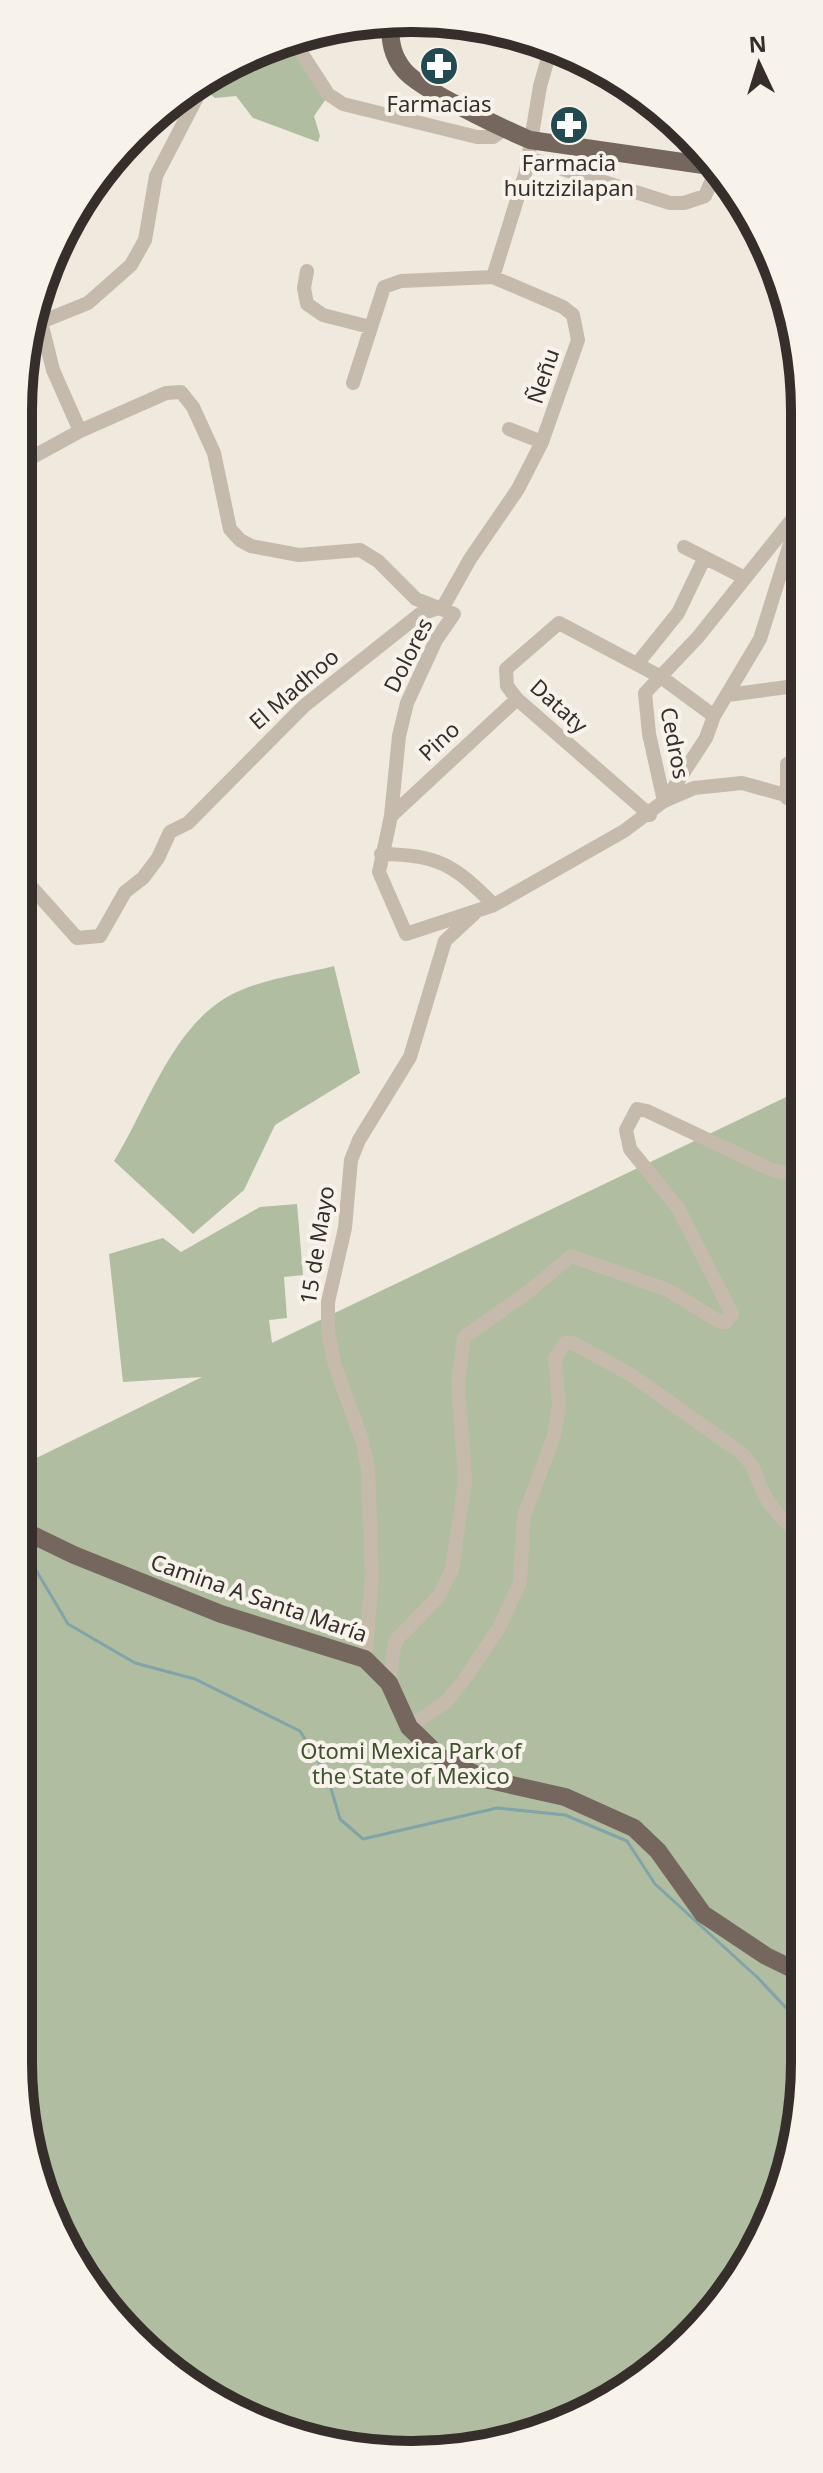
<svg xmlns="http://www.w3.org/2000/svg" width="823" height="2473" viewBox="0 0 823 2473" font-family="'Noto Sans',sans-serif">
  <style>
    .green { fill: #b0bda0 }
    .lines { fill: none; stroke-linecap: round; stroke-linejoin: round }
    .stream { stroke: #81a4a9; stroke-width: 3 }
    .minor { stroke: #c6baac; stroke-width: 14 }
    .major { stroke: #75675d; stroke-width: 18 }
    .labels { text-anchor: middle; stroke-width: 8; stroke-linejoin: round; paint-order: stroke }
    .poi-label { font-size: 22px; fill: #352e2a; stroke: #f7f3ea }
    .street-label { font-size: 22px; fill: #352e2a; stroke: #f7f3ea }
    .park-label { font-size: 22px; fill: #425031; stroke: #f7f3ea }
    .rim { fill: none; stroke: #352e2a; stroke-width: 10 }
  </style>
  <rect width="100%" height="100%" fill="#efe9de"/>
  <path class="green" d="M290,45l36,54 -12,17 6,20 -2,6 -65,-24 -17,-22 -21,2 -5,-4 26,-30z
    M334,966l26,107 -85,52 -31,65 -51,44 -79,-73c35,-56 60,-142 125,-170 29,-13 65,-17 95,-25z
    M803,1089l2,972 -13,102 -54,117 -108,108 -117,54 -152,10 -124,-38 -121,-93 -68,-109 -30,-151v-594l184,-90 -79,5 -14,-128 54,-16 18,14 79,-45 37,-3 6,71 -19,2 3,41 -18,2 3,23z"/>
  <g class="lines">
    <path class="stream" d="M18,1548l9,7 41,69 67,39 60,16 105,52 27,44 13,44 23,20 134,-31 68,7 62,26 28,43 103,94 47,50"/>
    <path class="minor" d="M295,43l33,51 15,10 134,33h16l11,-8
      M528,158l142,45h14l21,-7 12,-28
      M307,271l-3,17 3,16 16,11 47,12
      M493,277l33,-106 14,-85 11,-38
      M31,310l10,12 12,48 27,61
      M41,322l47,-19 43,-38 14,-25 11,-64 51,-98
      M353,383l31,-96 17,-6 92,-4
      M509,429l33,13
      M18,465l62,-34 86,-38 15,-1 12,15 21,46 16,76 10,11 11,6 48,9 61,-5 18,11 38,38 38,15 -18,26 -29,63 -8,33 -8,80 -12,56 27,62 88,-29 130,-74 40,-30 30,-13 48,-5 61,17
      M684,547l59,30
      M443,607l27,-48 48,-70 24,-47 36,-102 -5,-25 -10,-8 -70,-30
      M637,664l41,-51 26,-54
      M728,695l74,-10
      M787,798v-34
      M664,801l-15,-67 -4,-41 53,-56 104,-130
      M665,801l41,-63 8,-22 46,-77 39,-124
      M650,815l-133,-116 -10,-13 -1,-17 53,-46 102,54 53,39
      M391,816l126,-117
      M381,854c58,1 72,10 113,51
      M18,872l59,66 23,-2 25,-44 18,-14 15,-20 12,-26 18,-9 116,-117 116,-92 22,-7
      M365,1659l7,-82 -4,-108 -6,-29 -27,-74 -7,-35v-29l17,-74 6,-68 8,-20 51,-83 35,-116 29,-27
      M389,1683l6,-42 44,-45 13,-27 13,-88 -7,-99 6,-45 64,-45 43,-36 97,34 52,32h6l6,-8 -54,-106 -48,-59 -4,-19 11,-21 10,2 125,59 31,6
      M409,1727l38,-26 16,-20 36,-53 21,-46 4,-66 30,-80 5,-31 -4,-47 10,-15h8l57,31 110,78c14,12 15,22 22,38 9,20 24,34 42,47"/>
    <path class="major" d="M390,23c0,18 2,33 14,47 15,19 100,59 126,70l187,27
      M18,1528l56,27 147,59 144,45 24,24 20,44 31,30 45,22 80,18 69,31 24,23 45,63 63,42 39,19"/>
  </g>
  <defs>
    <symbol id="pharmacy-disc" viewBox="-11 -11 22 22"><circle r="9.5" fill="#244a51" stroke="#f7f3ea"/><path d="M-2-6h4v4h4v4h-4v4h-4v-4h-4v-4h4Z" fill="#fff"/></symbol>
  </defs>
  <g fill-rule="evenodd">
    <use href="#pharmacy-disc" x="417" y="44" width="44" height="44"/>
    <use href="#pharmacy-disc" x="547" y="103" width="44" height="44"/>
  </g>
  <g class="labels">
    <g class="poi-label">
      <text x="439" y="112">Farmacias</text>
      <text x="569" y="171">Farmacia<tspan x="569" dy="25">huitzizilapan</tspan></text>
    </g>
    <g class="street-label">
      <text transform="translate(543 376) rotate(-71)" y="8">Ñeñu</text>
      <text transform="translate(408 655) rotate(-63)" y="8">Dolores</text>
      <text transform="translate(294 689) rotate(-41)" y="8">El Madhoo</text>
      <text transform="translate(559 706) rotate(42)" y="8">Dataty</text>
      <text transform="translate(439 741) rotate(-43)" y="8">Pino</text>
      <text transform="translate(675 743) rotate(79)" y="8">Cedros</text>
      <text transform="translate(317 1245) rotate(-81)" y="8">15 de Mayo</text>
      <text transform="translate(259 1598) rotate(19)" y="8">Camina A Santa María</text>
    </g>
    <g class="park-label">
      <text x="411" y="1759">Otomi Mexica Park of<tspan x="411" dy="25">the State of Mexico</tspan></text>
    </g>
  </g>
  <path d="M0 0H823V2473H0ZM411 32H412A379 379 0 0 1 791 411V2062A379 379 0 0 1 412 2441H411A379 379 0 0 1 32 2062V411A379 379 0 0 1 411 32Z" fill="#f7f3ea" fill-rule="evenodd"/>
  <path class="rim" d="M411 32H412A379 379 0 0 1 791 411V2062A379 379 0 0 1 412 2441H411A379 379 0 0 1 32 2062V411A379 379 0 0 1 411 32Z"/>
  <g transform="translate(759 64) rotate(356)" stroke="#f7f3ea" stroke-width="6" paint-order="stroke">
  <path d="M0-6L14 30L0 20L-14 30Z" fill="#352e2a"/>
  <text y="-12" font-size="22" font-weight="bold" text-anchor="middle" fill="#352e2a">N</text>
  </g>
</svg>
